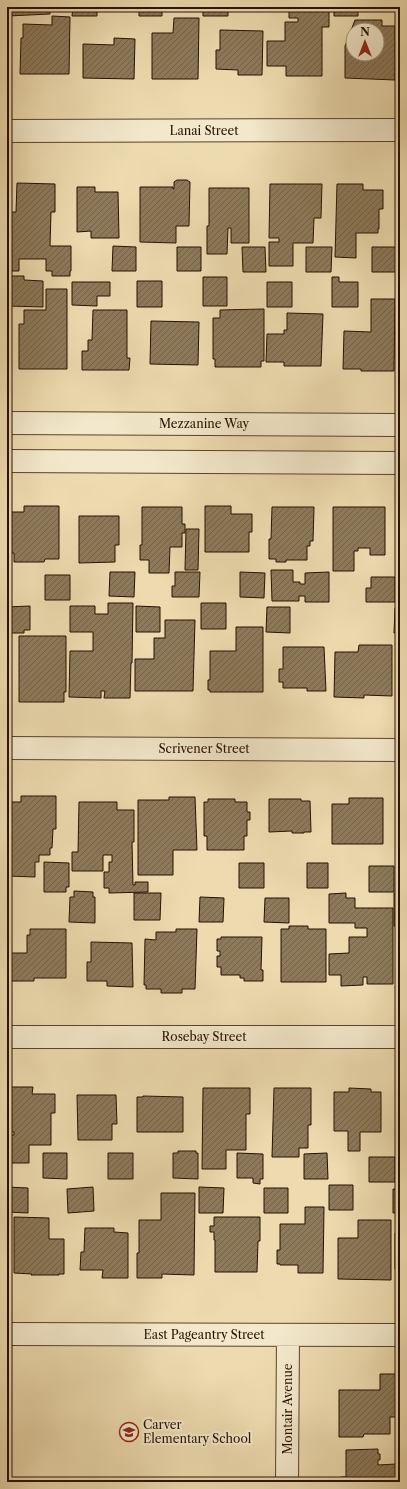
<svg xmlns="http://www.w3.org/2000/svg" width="407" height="1489" viewBox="0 0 407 1489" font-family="'Libre Caslon Text',serif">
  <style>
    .building { fill: url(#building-hatch); stroke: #261000; fill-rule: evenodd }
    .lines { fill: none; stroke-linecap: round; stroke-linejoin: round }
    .minor-casing { stroke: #58432c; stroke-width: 24 }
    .minor { stroke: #f3e8cb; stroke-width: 22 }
    .labels { text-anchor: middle; stroke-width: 4; stroke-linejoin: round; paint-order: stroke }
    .street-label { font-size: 12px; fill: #261000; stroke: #f3e8cb }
    .poi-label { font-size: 12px; fill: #261000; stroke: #f3e8cb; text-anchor: start }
  </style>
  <defs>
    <pattern id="building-hatch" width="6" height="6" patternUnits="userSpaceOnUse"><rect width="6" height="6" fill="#8d7a5b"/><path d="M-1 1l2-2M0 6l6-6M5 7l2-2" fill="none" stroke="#736349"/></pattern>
  </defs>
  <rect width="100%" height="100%" fill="#eddbaf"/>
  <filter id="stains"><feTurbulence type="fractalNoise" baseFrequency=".005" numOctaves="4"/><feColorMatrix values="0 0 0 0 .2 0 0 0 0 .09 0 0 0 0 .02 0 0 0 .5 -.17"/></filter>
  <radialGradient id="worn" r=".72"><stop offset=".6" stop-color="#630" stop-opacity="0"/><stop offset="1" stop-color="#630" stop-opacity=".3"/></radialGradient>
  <path class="building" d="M8,7h42v7l-42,2z
    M73,7h24v9h-25z
    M139,7h23v9h-23z
    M203,7h25v9h-25z
    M289,7h40v20h-7v49h-36v-10h-19v-25h18v-19h13v-4h-9z
    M334,7h24v9h-24z
    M52,16l18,1 -1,57h-49l1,-36h2v-14l29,1z
    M174,18h25l-1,61h-46v-46h21z
    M355,20h27v6h13v54l-50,-2v-32zM353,30h24v24h-24z
    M220,30l43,1 -1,44h-24v-5l-22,-1v-19h4z
    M114,38l21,1 -1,40 -51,-1v-34l31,1z
    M177,180h10l3,2 -1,44h-13v17l-36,-1v-55h33v2h1v-7z
    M17,183l38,1v28h-4l-1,34h21v25h-1v5h-18v-5h-6v-12h-27v12h-12v-59h9z
    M270,184h52l-1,34h-7l-1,25h-20v23h-24v-24h10v-4h-10z
    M337,184h26v6h20v19h-4v20h-1v4h-22v25l-21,-1z
    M77,187h18v5h23l1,46h-28v-7l-14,1z
    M209,188h40v55h-18v-15h-3l-1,26h-20v-28h2z
    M113,246l23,1v24h-24z
    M177,247h24v24h-24z
    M242,247h23l1,25h-23z
    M306,247h26l-1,25h-25z
    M372,247h25l-1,25h-24z
    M9,276h15v4l19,1v26l-36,-1v-26h2z
    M203,277h24v29h-24z
    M332,277h7v5h19v25h-26z
    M137,281h25v26h-25z
    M72,282h38v14h-13v10l-25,-1z
    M267,282h25v25h-25z
    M397,282h3v25h-3z
    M46,289h21v80h-48v-45h5v-14h22z
    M371,299h24l-1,72h-33v-2h-18l1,-38 27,1z
    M264,309v52h-3v6h-46v-8h-2v-41h7v-8z
    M93,310h34v48h3l-1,12h-47v-19h6v-11h4z
    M287,313l36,1 -2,52h-37v-4h-18l1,-28h17v-4h3z
    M151,321l48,1 -1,43 -48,-1z
    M24,506h35v53h-14l-1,3h-30v-9h-6v-41h16z
    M205,506h26v8h21v18h-3v20h-44z
    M142,507h40v17h3v9h-3v14h-12l-1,26h-20v-13h-9v-15h2z
    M272,507h42l-1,34h-3v5h-3v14h-21v2h-10v-3h-7v-20h2z
    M333,507h52v48h-15v-7h-12v3h-4v20h-21z
    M79,516h40v29h-4v17l-36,1z
    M186,529h13l-1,41h-13z
    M271,570h22v12h7v2h5v-11l24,-1v30h-24v-6h-6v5h-27z
    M110,572h25l-1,25 -25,-1z
    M175,572h25l-1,25h-27v-11h3z
    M240,572l25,1 -1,25 -24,-1z
    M45,575h25v25h-25z
    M371,577h24v25h-29v-14h5z
    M108,603h25l-1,60h-1l-1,35h-26l1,-7h-4v7l-32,-1 1,-46h23v-19h-23v-26h25v8h13z
    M201,603h25v26h-25z
    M30,606v24h-6v3h-17v-26z
    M136,606l24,1v25h-24z
    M267,607h23v26l-24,-1z
    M395,608h5v25h-6z
    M165,620h30l-2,71h-58v-32h19v-21h11z
    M236,627h27v65h-53v-2h-2v-10h2v-29h26z
    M19,636h47v56h-2v10h-45z
    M359,645h33v51l-28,-1v3l-30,-1 1,-45h23z
    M283,647h41l2,44h-19v-3h-24v-6h-4v-13h4z
    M21,796h35v33h-3l-1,19h-2v7h-11v7h-4v15l-28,-1v-43h1v-31h13z
    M169,797h26l2,53h-24v25h-35v-75h31z
    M349,798h34v46h-51v-40h17z
    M396,798h4v46h-4z
    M208,799h27v3h12v10h3v8h-3v16h-3v14h-37v-14h-3v-34h4z
    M269,799h32v2h9l1,31h-7v1h-12v-2l-23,1z
    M79,802h38v8h17v32h-2l1,43h2v-3h13v10l-39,1v-5h-5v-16h5v-10h3v-7h-9v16h-31v-19h6z
    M44,862l25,1v24h-3v5h-22z
    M239,863h25v25h-25z
    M307,863h21v25h-21z
    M369,866h25v26h-25z
    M74,891l19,1v5h2v26l-26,-1 1,-25h4z
    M134,893h27l-1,27h-26z
    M346,893v5h9v10h38v76h-26v-7h-4v8l-22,1v-11h-12v-21l20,-1v-16h18v-9h-12v-5h-26v-29z
    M394,893h6v33h-6z
    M200,897l24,1 -1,24h-24z
    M265,898h24v25l-25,-1z
    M289,926h19v3h18v53h-45v-53h8z
    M30,929h36v49h-32v3h-26v-28h19v-18h3z
    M176,929h21l-2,60h-13v4h-21v-4h-15v-4h-2l1,-46 11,1v-8h20z
    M221,937h41l-1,33h2v11h-19v-3h-4v-3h-19v-8h-4v-11h3v-5h-3v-12h4z
    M91,942l41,1 1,44 -26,-1v-5h-20v-19h4z
    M8,1087h25l-1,7h23v19h-4v32h-22v18h-22l1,-28h6v-3h-7z
    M203,1088h47v26h-4v36h-20v19h-24z
    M274,1088h37v37h-3v23h-9v9h-27z
    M349,1088l22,1v3h10v40h-21v19h-12v-20h-14v-39h15z
    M77,1095h39l1,29h-5v16h-34z
    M143,1096l40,1v35h-46v-35h6z
    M178,1151h18v2h2v26l-25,-1v-25h5z
    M43,1153h24v26l-24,-1z
    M108,1153h25v26h-25z
    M237,1153l26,1v25h-3v5l-7,-1v-5h-16z
    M327,1153l1,26h-24v-25z
    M369,1157h26v25h-26z
    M329,1185h24v25h-24z
    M7,1187l21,1v25l-21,-1z
    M93,1187l1,24 -26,2 -1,-24z
    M199,1187l25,1 -1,25h-24z
    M264,1188h24v25h-24z
    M393,1189h7v24h-7z
    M161,1193h34l-1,82 -32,-1v4h-25v-25h2v-33h22z
    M305,1207h19l-1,66h-25v-8h-18v-1h-3v-14h3v-26h25z
    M14,1217l35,1v21h15v35h-5v1h-28l1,-1 -18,-1z
    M214,1217h46v24h-2l-1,31h-42v-32h-1v-8h-4v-6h4z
    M358,1220h33v60l-53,-1v-41h20z
    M85,1228h29v4l14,1v45h-26l1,-8h-23l1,-18h3z
    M395,1233h5v36h-5z
    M380,1374h20v43h-10v17h-26l-1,3h-24v-47h41z
    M378,1449v5h2v6h-2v5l18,-1 2,18h-57v-5h5v-27z"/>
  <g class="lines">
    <defs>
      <path id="minor" d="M7,131l393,-1
        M7,423l393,2
        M7,461l393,2
        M7,748l393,2
        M7,1037h393
        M7,1334l393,1
        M287,1482l1,-146"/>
    </defs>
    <use href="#minor" class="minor-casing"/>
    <use href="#minor" class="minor"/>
  </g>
  <defs>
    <symbol id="school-ring" viewBox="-11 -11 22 22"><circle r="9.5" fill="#f3e8cb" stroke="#8f2418" stroke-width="1.5"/><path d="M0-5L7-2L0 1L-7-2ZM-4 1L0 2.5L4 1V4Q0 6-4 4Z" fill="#8f2418"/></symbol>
  </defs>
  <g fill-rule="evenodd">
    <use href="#school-ring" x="118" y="1421" width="22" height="22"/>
  </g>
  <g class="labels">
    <g class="street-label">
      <text x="204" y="135">Lanai Street</text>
      <text x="204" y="428">Mezzanine Way</text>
      <text x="204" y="753">Scrivener Street</text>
      <text x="204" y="1041">Rosebay Street</text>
      <text x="204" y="1339">East Pageantry Street</text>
      <text transform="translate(288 1409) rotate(-90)" y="4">Montair Avenue</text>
    </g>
    <g class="poi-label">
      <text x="143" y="1429">Carver<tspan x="143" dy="14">Elementary School</tspan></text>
    </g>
  </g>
  <rect width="407" height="1489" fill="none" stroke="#eddbaf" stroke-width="24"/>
  <rect x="8" y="8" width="391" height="1473" fill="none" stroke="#261000" stroke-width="2"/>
  <rect x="12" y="12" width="383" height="1465" fill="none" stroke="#261000"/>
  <g transform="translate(365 42)"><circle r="19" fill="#f3e8cb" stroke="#a1927a"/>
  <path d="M0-3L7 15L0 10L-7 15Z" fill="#8f2418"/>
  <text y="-6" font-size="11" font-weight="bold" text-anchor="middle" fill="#261000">N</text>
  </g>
  <rect width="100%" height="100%" filter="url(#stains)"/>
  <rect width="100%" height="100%" fill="url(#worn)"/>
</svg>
